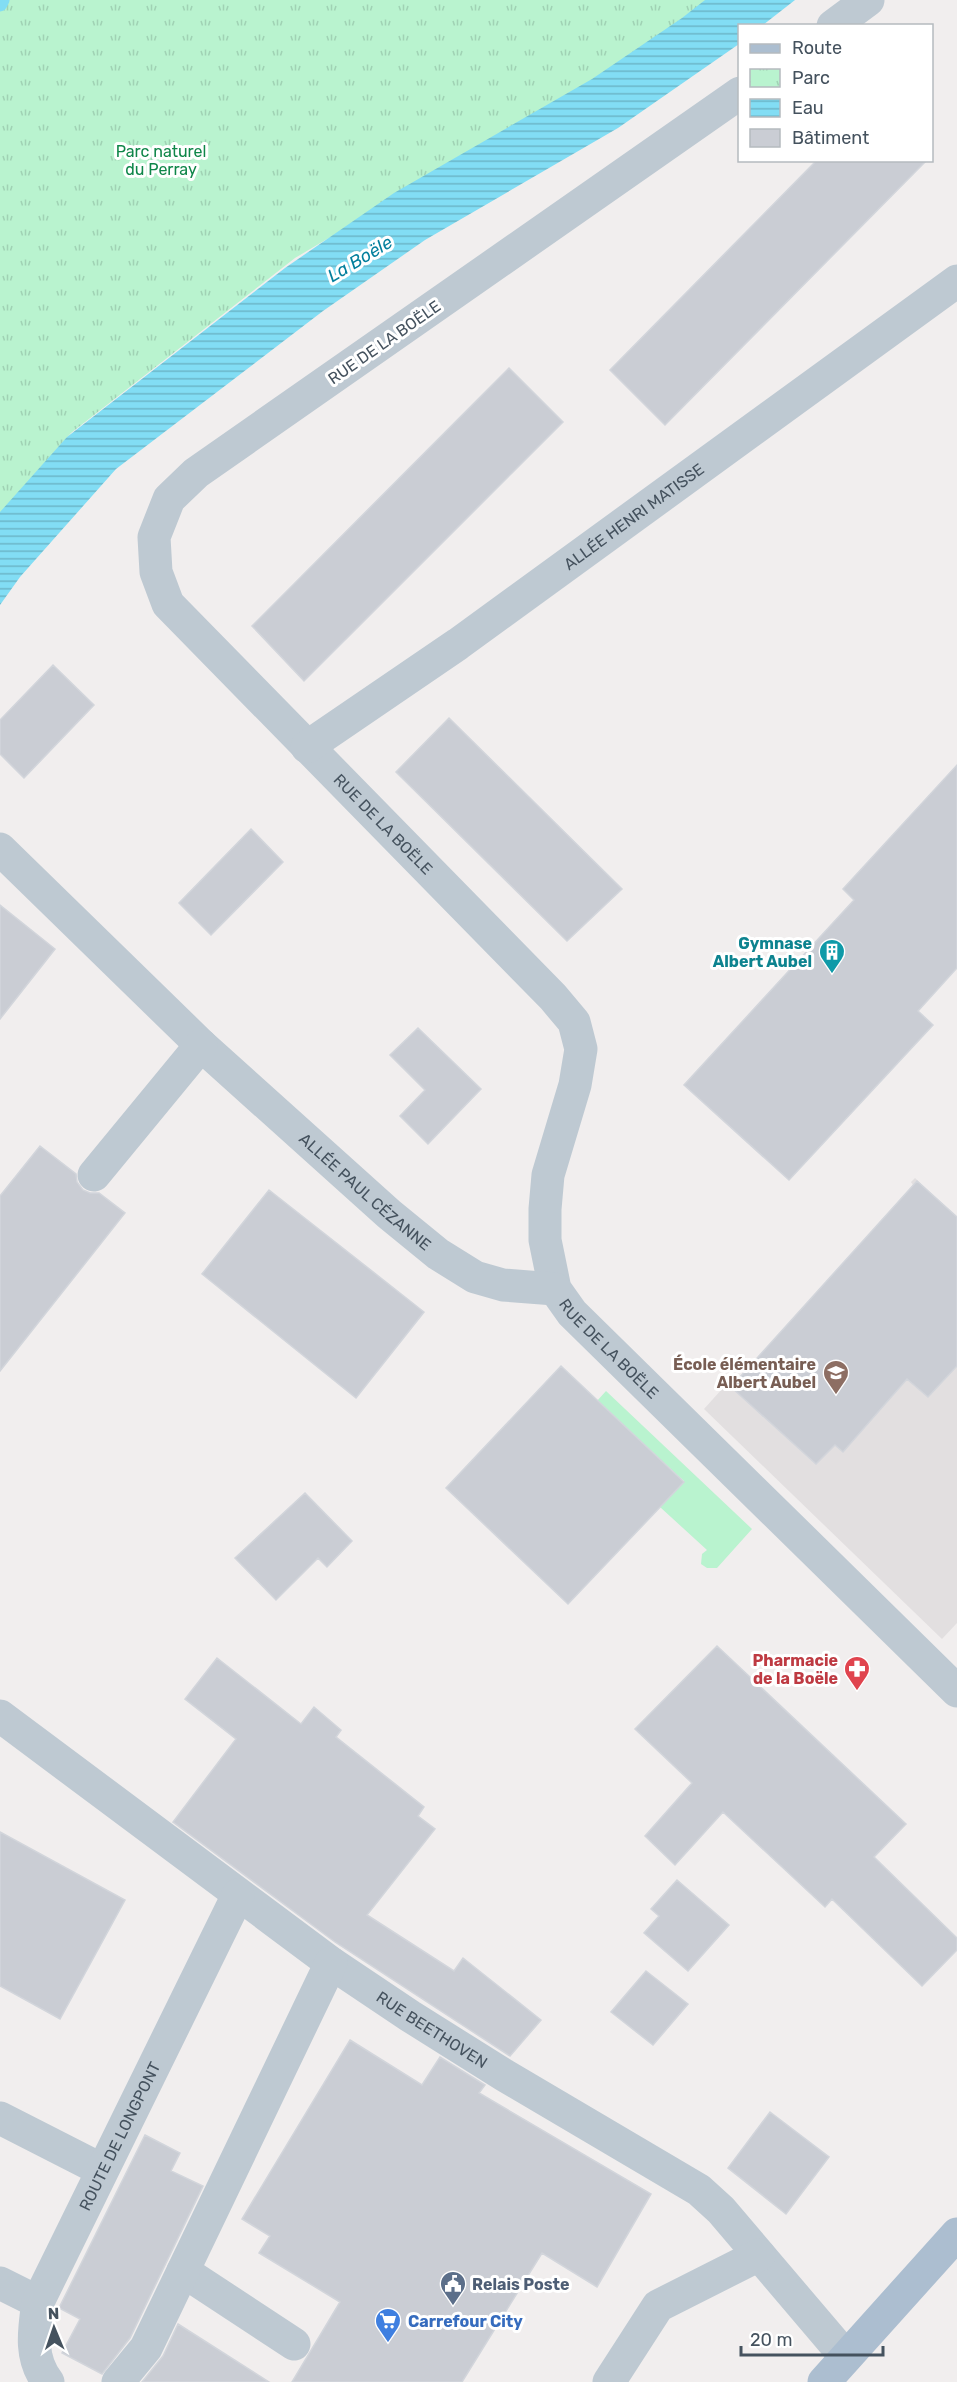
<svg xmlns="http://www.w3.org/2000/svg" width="957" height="2382" viewBox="0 0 957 2382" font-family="Rubik,sans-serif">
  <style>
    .education { fill: #e2dfe0 }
    .grass { fill: #b9f3cf }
    .park { fill: url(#park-tufts) }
    .water { fill: url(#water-rules) }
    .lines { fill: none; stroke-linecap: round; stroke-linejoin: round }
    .stream { stroke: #82ddf4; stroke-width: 15 }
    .building { fill: #cacdd4; stroke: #d2d5db; stroke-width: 1.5 }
    .minor { stroke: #bec9d2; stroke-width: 33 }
    .major { stroke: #acbed0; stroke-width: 33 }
    .labels { text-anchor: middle; stroke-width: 6; stroke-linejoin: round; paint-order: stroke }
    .park-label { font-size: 16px; fill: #0f8649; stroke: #fff }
    .street-label { font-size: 16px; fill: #45525e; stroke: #fff }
    .culture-label { font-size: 16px; font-weight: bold; fill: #0d838f; stroke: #fff; text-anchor: end }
    .education-label { font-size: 16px; font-weight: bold; fill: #785e54; stroke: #fff; text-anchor: end }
    .health-label { font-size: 16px; font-weight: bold; fill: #be3a42; stroke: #fff; text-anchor: end }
    .service-label { font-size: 16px; font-weight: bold; fill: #4e5e75; stroke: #fff; text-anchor: start }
    .shop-label { font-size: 16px; font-weight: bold; fill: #366cbe; stroke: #fff; text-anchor: start }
    .water-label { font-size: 18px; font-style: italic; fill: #037f9d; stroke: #fff }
  </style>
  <defs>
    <pattern id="park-tufts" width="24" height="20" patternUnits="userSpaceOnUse" patternTransform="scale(1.5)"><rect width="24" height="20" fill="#b9f3cf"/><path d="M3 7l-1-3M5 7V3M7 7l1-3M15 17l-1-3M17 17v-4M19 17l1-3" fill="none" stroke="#a0d2b4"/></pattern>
    <pattern id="water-rules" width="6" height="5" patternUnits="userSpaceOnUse" patternTransform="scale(1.5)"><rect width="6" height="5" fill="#82ddf4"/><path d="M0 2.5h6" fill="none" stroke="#6cb6c9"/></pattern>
  </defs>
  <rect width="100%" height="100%" fill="#f1eeee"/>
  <path class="education" d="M915,1178l42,39v406l-15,16 -238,-230 27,-30 4,4 178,-198 -2,-3z"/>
  <path class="grass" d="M606,1391l146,138 -35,39h-10l-6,-4 1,-10 5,-4 -47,-43 24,-26 -87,-80z"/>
  <path class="park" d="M0,0h707l-97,72 -315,186 -224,175 -71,80z"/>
  <path class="water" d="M705,0h90l-32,25 -23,1 -1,18 -121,84 -193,112 -102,71 -207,158 -96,108 -20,28v-93l67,-75 218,-169 109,-75 198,-114 90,-61z"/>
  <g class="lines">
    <path class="stream" d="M0,4l2,-4"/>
  </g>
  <path class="building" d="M817,160h110l-262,265 -55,-55z
    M509,368l54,54 -259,259 -52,-55z
    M53,665l41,40 -70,73 -24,-24v-34z
    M449,718l173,171 -55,52 -171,-169z
    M957,765v203l-39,43 15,14 -144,155 -105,-95 170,-185 -11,-11z
    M251,829l32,33 -72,73 -32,-32z
    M0,905l55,44 -55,70z
    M418,1028l63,61 -53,55 -28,-28 25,-26 -35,-35z
    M40,1146l36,28 1,8 6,8 7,3h9l26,20 -125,158v-175z
    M917,1181l40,36v149l-29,31 -21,-18 -64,73 -8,-7 -19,19 -85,-77z
    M269,1190l155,122 -68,86 -154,-124z
    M561,1366l123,116 -116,122 -122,-116z
    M305,1493l47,48 -25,26 -9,-9 -42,42 -41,-42z
    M717,1646l189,178 -32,33 83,81v12l-35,36 -90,-87 -7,8 -102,-95 -48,53 -30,-29 47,-53 -57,-54z
    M217,1658l84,66 13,-17 27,23 -5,7 88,70 -6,9 17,13 -68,86 87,56 9,-13 78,62 -31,36 -175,-114 -162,-120 63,-83 -51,-40z
    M0,1832l125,68 -65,119 -60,-33z
    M677,1880l52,45 -41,46 -44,-38 15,-17 -8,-7z
    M646,1971l42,33 -35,41 -42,-33z
    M350,2040l72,45 18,-28 45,28 -6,8 172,101 -54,93 -55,-34 -80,129h-170l48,-80 -81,-49 11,-17 -28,-17z
    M770,2112l59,45 -43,57 -58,-46z
    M145,2135l35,18 -9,18 32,15 -73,152 -28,36 -40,-21 18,-34 -21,-11z
    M178,2324l91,58h-127l21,-26z"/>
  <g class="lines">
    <g class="minor">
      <path d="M833,26l35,-26"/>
      <path id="s1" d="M740,93l-544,380 -27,26 -15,38 2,35 12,32 385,393 21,25 7,27 -6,36 -27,90 -3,34v31l10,49 17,24 385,378"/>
      <path id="s2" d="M307,747l151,-103 499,-363"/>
      <path id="s3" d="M0,849l201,196 188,169 49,40 37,23 28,8 52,4"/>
      <path d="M94,1175l107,-130"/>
      <path id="s4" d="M0,1716l331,247 79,53 94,59 195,115 22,20 125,147"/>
      <path d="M0,2118l102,52"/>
      <path d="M183,2271l111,73"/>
      <path d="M0,2283l38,19"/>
      <path id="s5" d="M48,2382c-19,-24 -14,-52 -10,-80l200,-407"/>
      <path d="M118,2382l28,-34 185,-385"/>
      <path d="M609,2382l49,-76 101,-51"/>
    </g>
    <path class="major" d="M824,2382l133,-148"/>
  </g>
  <defs>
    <symbol id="building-pin" viewBox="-11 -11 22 30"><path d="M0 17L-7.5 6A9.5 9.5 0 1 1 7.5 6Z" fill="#0f9aa8" stroke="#fff"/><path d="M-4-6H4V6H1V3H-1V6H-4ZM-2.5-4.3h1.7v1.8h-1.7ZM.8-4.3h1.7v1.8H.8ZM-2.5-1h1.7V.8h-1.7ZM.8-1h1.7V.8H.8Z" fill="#fff"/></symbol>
    <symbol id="school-pin" viewBox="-11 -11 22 30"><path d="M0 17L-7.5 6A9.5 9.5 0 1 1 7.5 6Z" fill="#8d6e63" stroke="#fff"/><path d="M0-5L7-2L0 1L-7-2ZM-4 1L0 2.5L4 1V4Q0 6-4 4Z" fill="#fff"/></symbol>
    <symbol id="pharmacy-pin" viewBox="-11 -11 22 30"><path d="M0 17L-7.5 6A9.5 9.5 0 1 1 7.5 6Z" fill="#e0444e" stroke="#fff"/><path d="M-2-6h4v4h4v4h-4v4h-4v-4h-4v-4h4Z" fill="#fff"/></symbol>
    <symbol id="civic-pin" viewBox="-11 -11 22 30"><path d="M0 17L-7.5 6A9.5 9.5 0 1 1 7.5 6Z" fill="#5c6f8a" stroke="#fff"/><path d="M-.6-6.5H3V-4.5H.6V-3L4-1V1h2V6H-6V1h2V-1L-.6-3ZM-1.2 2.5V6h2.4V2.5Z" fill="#fff"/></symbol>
    <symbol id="supermarket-pin" viewBox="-11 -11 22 30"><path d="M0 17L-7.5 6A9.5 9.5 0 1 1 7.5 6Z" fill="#3f7fe0" stroke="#fff"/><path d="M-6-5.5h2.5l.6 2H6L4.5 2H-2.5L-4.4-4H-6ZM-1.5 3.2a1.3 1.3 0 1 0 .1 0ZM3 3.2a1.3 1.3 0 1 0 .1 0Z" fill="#fff"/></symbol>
  </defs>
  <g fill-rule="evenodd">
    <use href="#building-pin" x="817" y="937" width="30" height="40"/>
    <use href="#school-pin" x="821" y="1358" width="30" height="40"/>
    <use href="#pharmacy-pin" x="842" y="1654" width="30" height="40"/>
    <use href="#civic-pin" x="438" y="2269" width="30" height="40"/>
    <use href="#supermarket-pin" x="373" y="2306" width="30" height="40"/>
  </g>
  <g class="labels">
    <g class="park-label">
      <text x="161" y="157">Parc naturel<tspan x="161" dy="18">du Perray</tspan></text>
    </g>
    <g class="street-label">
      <text transform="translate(384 342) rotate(-35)" y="6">RUE DE LA BOËLE</text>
      <text dy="6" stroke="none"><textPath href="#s2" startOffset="400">ALLÉE HENRI MATISSE</textPath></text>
      <text dy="6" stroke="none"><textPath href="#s1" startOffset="1119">RUE DE LA BOËLE</textPath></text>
      <text dy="6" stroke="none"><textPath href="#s3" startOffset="501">ALLÉE PAUL CÉZANNE</textPath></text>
      <text dy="6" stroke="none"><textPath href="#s1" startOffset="1748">RUE DE LA BOËLE</textPath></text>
      <text dy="6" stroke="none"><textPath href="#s4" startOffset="534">RUE BEETHOVEN</textPath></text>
      <text dy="6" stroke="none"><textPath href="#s5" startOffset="268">ROUTE DE LONGPONT</textPath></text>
    </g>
    <g class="culture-label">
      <text x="812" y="949">Gymnase<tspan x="812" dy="18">Albert Aubel</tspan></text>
    </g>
    <g class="education-label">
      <text x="816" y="1370">École élémentaire<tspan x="816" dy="18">Albert Aubel</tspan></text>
    </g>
    <g class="health-label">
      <text x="838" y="1666">Pharmacie<tspan x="838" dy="18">de la Boële</tspan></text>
    </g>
    <g class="service-label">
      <text x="472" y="2290">Relais Poste</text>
    </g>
    <g class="shop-label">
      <text x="408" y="2327">Carrefour City</text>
    </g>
    <g class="water-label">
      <text transform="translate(360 259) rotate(-31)" y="6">La Boële</text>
    </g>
  </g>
  <rect x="738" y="24" width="195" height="138" fill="#ffffff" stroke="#b5babf" stroke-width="1.5"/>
  <rect x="750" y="44" width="30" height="9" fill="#acbed0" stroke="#b5babf" stroke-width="1.5"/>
  <text x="792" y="54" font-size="18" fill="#45525e">Route</text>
  <rect x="750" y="69" width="30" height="18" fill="url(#park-tufts)" stroke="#b5babf" stroke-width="1.5"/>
  <text x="792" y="84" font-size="18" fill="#45525e">Parc</text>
  <rect x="750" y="99" width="30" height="18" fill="url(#water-rules)" stroke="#b5babf" stroke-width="1.5"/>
  <text x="792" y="114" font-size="18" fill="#45525e">Eau</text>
  <rect x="750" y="129" width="30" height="18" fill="#cacdd4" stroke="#b5babf" stroke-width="1.5"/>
  <text x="792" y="144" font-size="18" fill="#45525e">Bâtiment</text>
  <g transform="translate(54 2328) rotate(358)" stroke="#ffffff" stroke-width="4.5" paint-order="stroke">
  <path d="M0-4.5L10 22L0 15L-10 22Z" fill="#45525e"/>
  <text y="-9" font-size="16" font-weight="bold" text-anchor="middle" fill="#45525e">N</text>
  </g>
  <path d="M741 2346v9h142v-9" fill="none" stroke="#45525e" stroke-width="3"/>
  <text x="750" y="2346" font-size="18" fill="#45525e" stroke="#ffffff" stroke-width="4.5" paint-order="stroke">20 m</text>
</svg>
